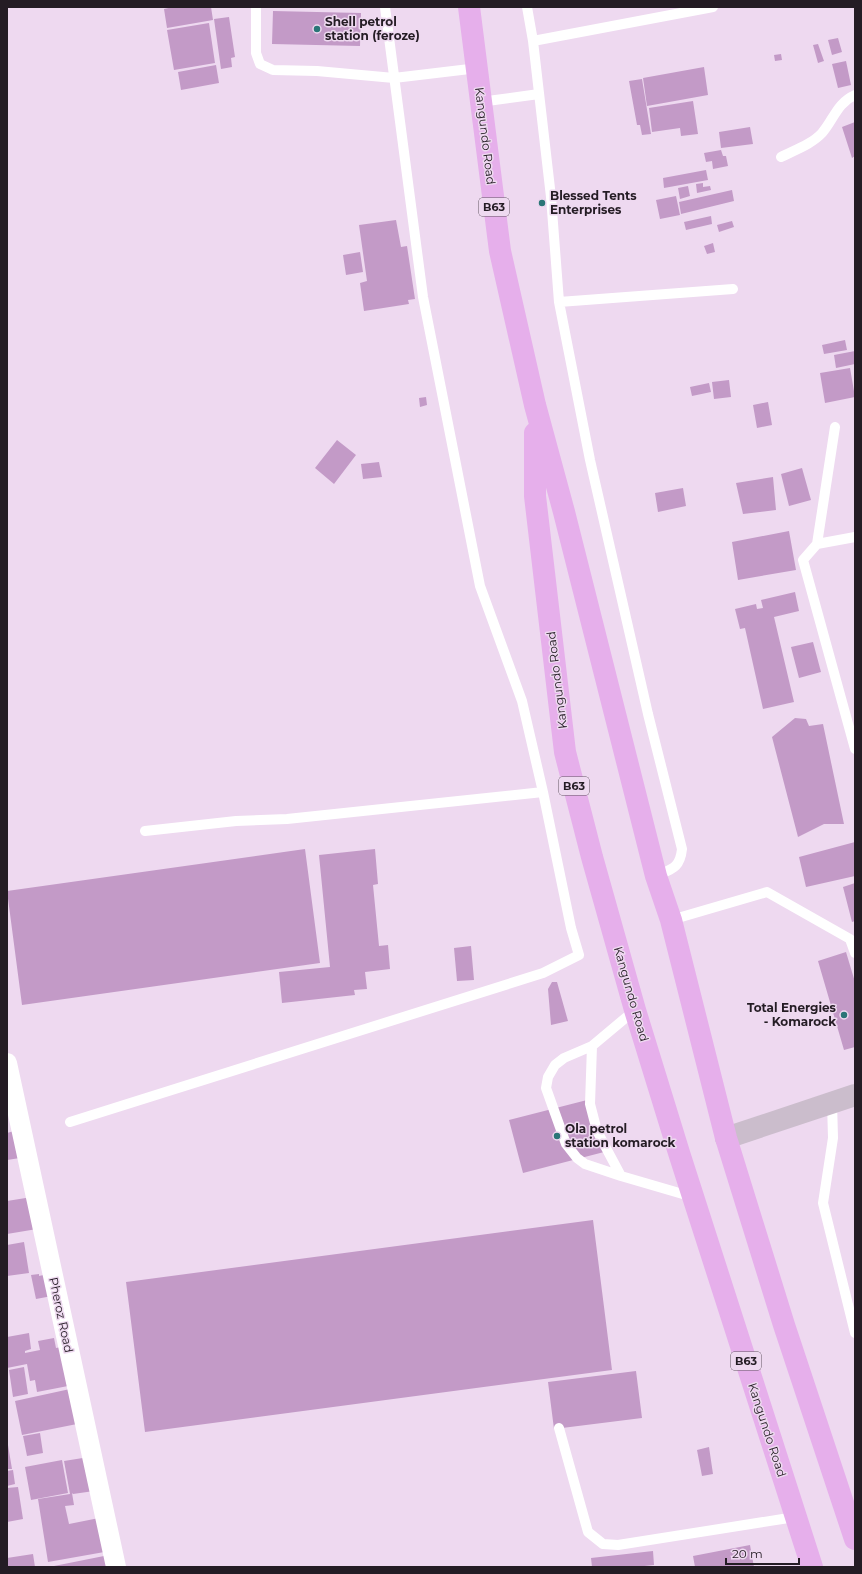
<svg xmlns="http://www.w3.org/2000/svg" width="862" height="1574" viewBox="0 0 862 1574" font-family="Montserrat,sans-serif">
  <style>
    .building { fill: #c39ac7 }
    .lines { fill: none; stroke-linecap: round; stroke-linejoin: round }
    .lane { stroke: #fff; stroke-width: 10 }
    .street { stroke: #fff; stroke-width: 20 }
    .secondary { stroke: #cbbdcc; stroke-width: 22 }
    .highway { stroke: #e6afeb; stroke-width: 22 }
    .poi-dot { fill: #2a7577; stroke: #eed9f0; stroke-width: 1.5 }
    .labels { text-anchor: middle; stroke-width: 3; stroke-linejoin: round; paint-order: stroke }
    .shield { fill: #eed9f0; stroke: #615561; stroke-width: 1 }
    .shield-label { font-size: 11px; font-weight: bold; fill: #241c24 }
    .poi-label { font-size: 12px; font-weight: bold; fill: #241c24; stroke: #eed9f0; text-anchor: start }
    .street-label { font-size: 12px; fill: #241c24; stroke: #eed9f0 }
  </style>
  <rect width="100%" height="100%" fill="#eed9f0"/>
  <path class="building" d="M173,7h38l2,13 -46,8 -3,-19z
    M273,11l88,2 -1,33 -88,-2z
    M229,17l6,40 -4,1 1,9 -11,2 -7,-50z
    M209,23l6,40 -41,7 -7,-40z
    M838,38l4,14 -10,3 -4,-15z
    M818,44l6,17 -6,2 -5,-18z
    M781,54l1,6 -7,1 -1,-6z
    M846,61l5,24 -13,3 -6,-24z
    M216,65l3,18 -38,7 -3,-18z
    M704,67l4,28 -61,11 -4,-28z
    M642,79l9,55 -9,1 -2,-10h-3l-8,-44z
    M693,101l5,33 -17,2 -1,-8 -28,4 -3,-24z
    M855,122v34l-3,2 -10,-31z
    M750,127l3,17 -32,4 -2,-16z
    M721,150l2,6h3l2,10 -15,3 -1,-8 -6,1 -2,-9z
    M706,170l2,10 -44,8 -1,-10z
    M703,183v4l7,-1 1,4 -14,3 -1,-9z
    M688,186l2,10 -10,3 -2,-11z
    M732,190l2,11 -53,13 -2,-12z
    M676,196l4,19 -20,4 -4,-19z
    M711,216l1,8 -26,6 -2,-8z
    M396,220l5,27 6,-1 8,53 -7,1 1,4 -45,7 -4,-28 7,-2 -8,-56z
    M732,221l2,6 -15,5 -2,-7z
    M713,243l2,9 -8,2 -3,-8z
    M360,252l3,20 -17,3 -3,-20z
    M845,340l2,10 -23,4 -2,-9z
    M855,351v13l-19,4 -2,-13z
    M850,368l5,29 -30,6 -5,-30z
    M729,380l2,17 -17,2 -2,-17z
    M709,383l2,9 -19,4 -2,-9z
    M426,397l1,8 -7,2 -1,-9z
    M768,402l4,23 -15,3 -4,-23z
    M337,440l19,15 -22,29 -19,-16z
    M379,462l3,15 -19,2 -2,-15z
    M802,468l9,32 -22,6 -8,-32z
    M773,477l3,33 -33,4 -7,-31z
    M683,488l3,18 -28,6 -3,-19z
    M789,531l7,39 -58,10 -6,-38z
    M795,592l4,19 -25,6 20,85 -31,7 -18,-81 -5,1 -5,-20 21,-5 1,5 6,-1 -2,-8z
    M813,642l8,30 -22,6 -8,-31z
    M795,718l11,1 3,7 14,-2 21,100h-20l-26,13 -26,-100z
    M855,842v34l-49,11 -7,-30z
    M305,849l15,114 -298,42 -15,-114z
    M375,849l3,35 -5,1 6,61 9,-1 2,24 -25,3 2,17 -13,1 1,5 -73,8 -3,-31 51,-5 -11,-112z
    M855,883v38l-3,1 -9,-35z
    M471,946l3,34 -17,1 -3,-33z
    M846,952l9,30v65l-11,3 -26,-89z
    M552,982h5l11,39 -17,4 -3,-36z
    M591,1099l13,53 -81,21 -14,-53z
    M14,1131l6,27 -13,2v-27z
    M32,1197l5,32 -30,5v-33z
    M593,1220l19,150 -467,62 -19,-150z
    M24,1242l5,31 -22,3v-31z
    M39,1274v2l9,-2 4,22 -16,3 -5,-24z
    M29,1333l2,16 -6,2v2l15,-3 -2,-9 16,-3 2,10 5,-1 7,39 -31,6 -2,-12 -5,1 -3,-17 -20,4v-31z
    M24,1367l4,27 -15,3 -4,-27z
    M636,1371l6,47 -88,11 -6,-47z
    M70,1389l7,35 -55,11 -7,-34z
    M40,1433l3,20 -16,3 -4,-20z
    M7,1439l5,30h-5z
    M709,1447l4,27 -11,2 -5,-26z
    M89,1457l5,34 -21,3 -1,-1 2,12 -9,1 4,18 35,-7 6,34 -62,11 -10,-63 32,-5 -6,-33z
    M62,1460l6,33 -37,7 -6,-33z
    M13,1470l2,14 -8,2v-15z
    M18,1487l5,32 -16,3v-34z
    M750,1545l4,22h-59l-2,-11z
    M653,1551l1,14 -19,2h-43l-1,-9z
    M33,1554l2,13h-28v-9z
    M109,1555l3,12h-58v-1z"/>
  <g class="lines">
    <path class="lane" d="M256,7v46l4,11 13,6 44,1 77,7 84,-10
      M527,7l6,34 18,156 8,105 31,158 58,254 34,135c-2,19 -10,20 -26,27
      M533,41l180,-34
      M480,102l59,-8
      M781,157c14,-7 31,-13 41,-24 12,-14 15,-30 33,-38
      M559,302l174,-13
      M835,427l-18,117 -14,16 52,189
      M817,544l38,-7
      M145,831l91,-10 51,-2 256,-27
      M671,920l96,-28 83,47 5,14
      M635,1010l-43,36 -28,12 -9,7 -7,12 -2,11 20,56 11,14 8,6 36,12 72,21
      M592,1046l-2,58 7,27 24,45
      M832,1102l1,36 -10,65 32,130
      M70,1122l473,-149 36,-18 -8,-27 -28,-136 -21,-91 -42,-115 -57,-289 -38,-290
      M559,1428l29,104 15,12 15,1 177,-28"/>
    <path class="street" d="M7,1063l109,504"/>
    <path class="secondary" d="M726,1138l129,-43"/>
    <path class="highway" d="M469,7l31,244 35,154 29,107 92,364 15,44 55,218 58,187 71,214
      M535,433v63l30,256 27,105 43,153 45,146 132,411"/>
  </g>
  <g class="poi-dot">
    <circle cx="317" cy="29" r="4"/>
    <circle cx="542" cy="203" r="4"/>
    <circle cx="844" cy="1015" r="4"/>
    <circle cx="557" cy="1136" r="4"/>
  </g>
  <g class="labels">
    <g class="shield">
      <rect x="479" y="198" width="30" height="18" rx="3"/>
      <rect x="559" y="777" width="30" height="18" rx="3"/>
      <rect x="731" y="1352" width="30" height="18" rx="3"/>
    </g>
    <g class="shield-label">
      <text x="494" y="211">B63</text>
      <text x="574" y="790">B63</text>
      <text x="746" y="1365">B63</text>
    </g>
    <g class="poi-label">
      <text x="325" y="26">Shell petrol<tspan x="325" dy="14">station (feroze)</tspan></text>
      <text x="550" y="200">Blessed Tents<tspan x="550" dy="14">Enterprises</tspan></text>
      <text x="836" y="1012" text-anchor="end">Total Energies<tspan x="836" dy="14">- Komarock</tspan></text>
      <text x="565" y="1133">Ola petrol<tspan x="565" dy="14">station komarock</tspan></text>
    </g>
    <g class="street-label">
      <text transform="translate(485 136) rotate(83)" y="4">Kangundo Road</text>
      <text transform="translate(557 680) rotate(-97)" y="4">Kangundo Road</text>
      <text transform="translate(631 994) rotate(74)" y="4">Kangundo Road</text>
      <text transform="translate(61 1315) rotate(78)" y="4">Pheroz Road</text>
      <text transform="translate(767 1430) rotate(72)" y="4">Kangundo Road</text>
    </g>
  </g>
  <rect width="862" height="1574" fill="none" stroke="#241c24" stroke-width="16"/>
  <path d="M726 1558v6h73v-6" fill="none" stroke="#241c24" stroke-width="2"/>
  <text x="732" y="1558" font-size="12" fill="#241c24" stroke="#eed9f0" stroke-width="3" paint-order="stroke">20 m</text>
</svg>
